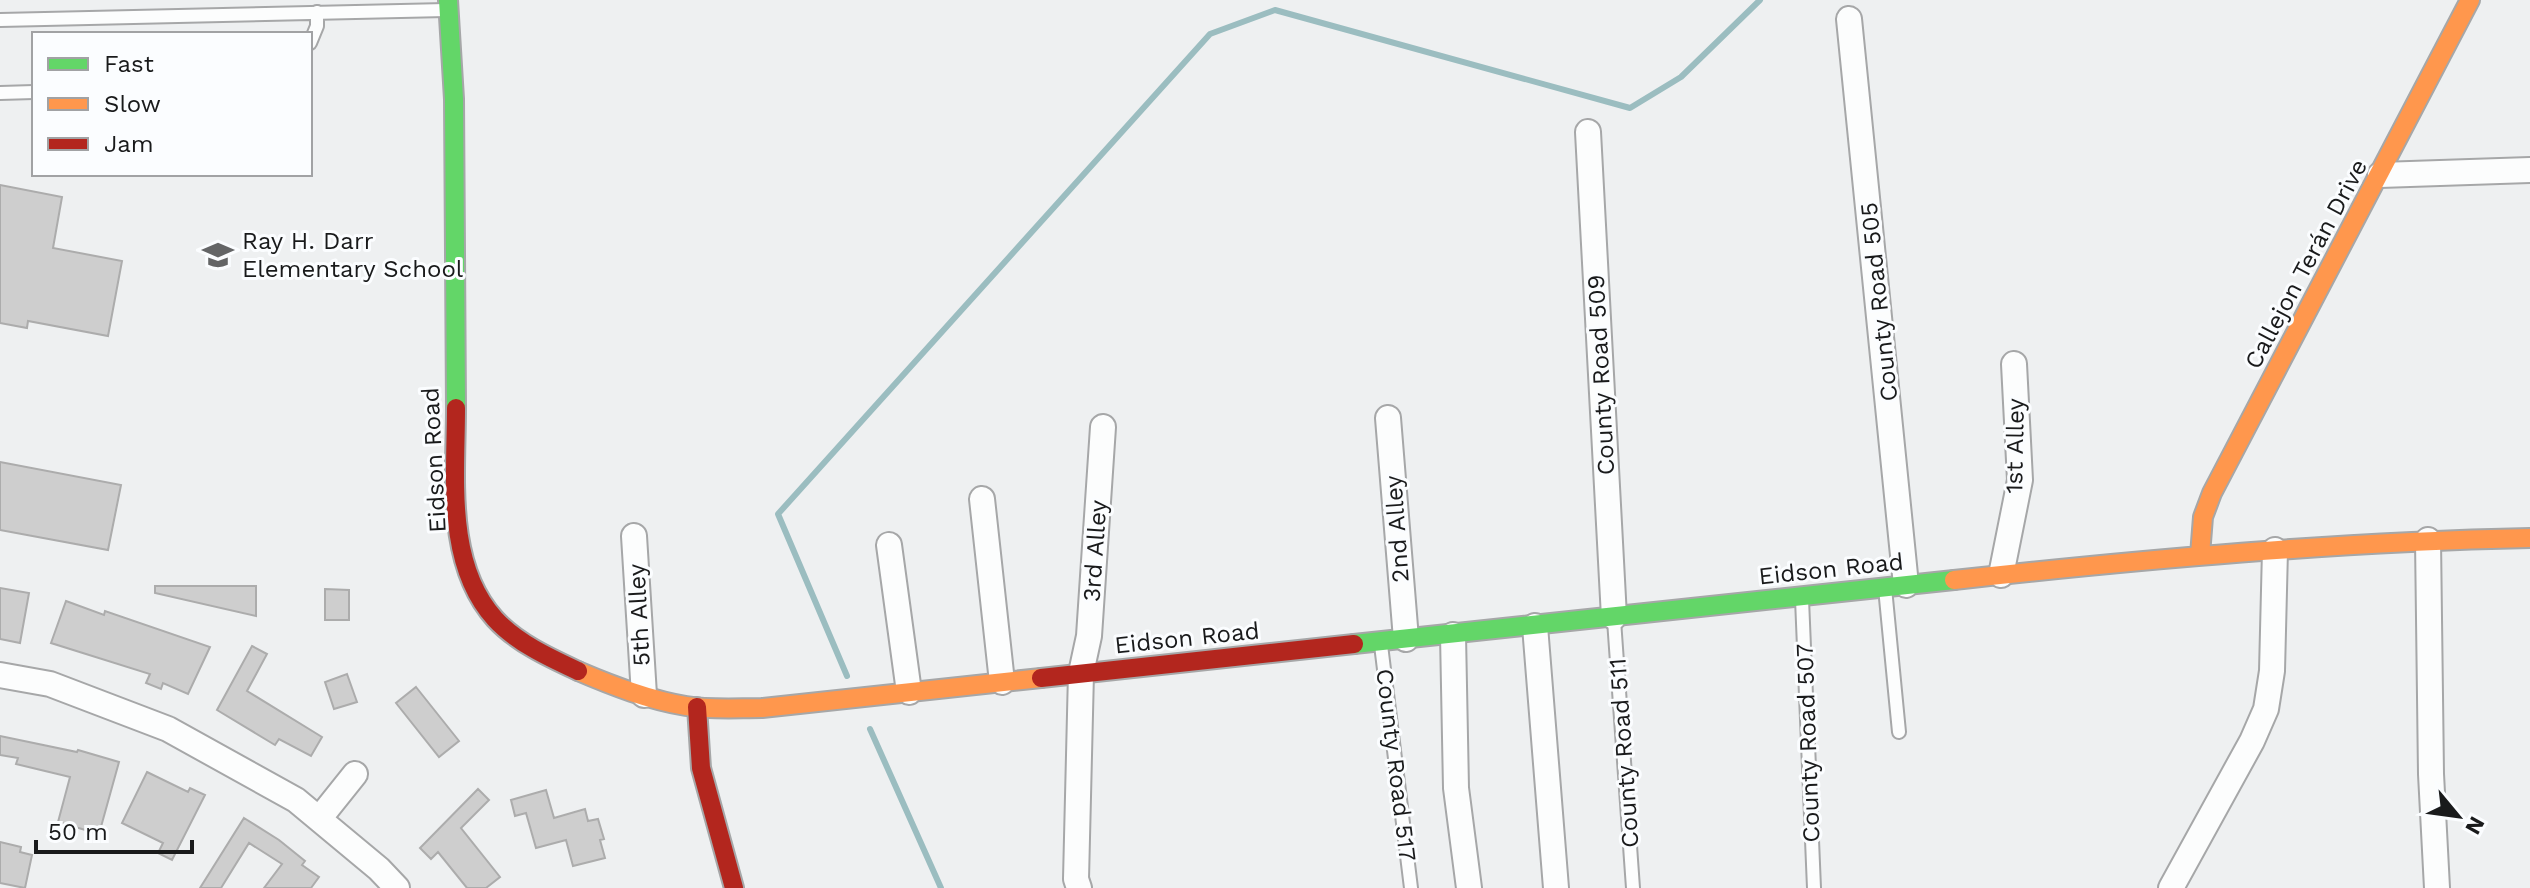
<svg xmlns="http://www.w3.org/2000/svg" width="2530" height="888" viewBox="0 0 2530 888" font-family="'Work Sans',sans-serif">
  <style>
    .lines { fill: none; stroke-linecap: round; stroke-linejoin: round }
    .stream { stroke: #9bbdc0; stroke-width: 6 }
    .building { fill: #cecece; stroke: #acacac; stroke-width: 2 }
    .lane-casing { stroke: #a6a7a8; stroke-width: 16 }
    .street-casing { stroke: #a6a7a8; stroke-width: 28 }
    .fast-casing { stroke: #a6a7a8; stroke-width: 22 }
    .slow-casing { stroke: #a6a7a8; stroke-width: 22 }
    .jam-casing { stroke: #a6a7a8; stroke-width: 22 }
    .lane { stroke: #fcfdfd; stroke-width: 12 }
    .street { stroke: #fcfdfd; stroke-width: 24 }
    .fast { stroke: #63d668; stroke-width: 18 }
    .slow { stroke: #ff974d; stroke-width: 18 }
    .jam { stroke: #b3261e; stroke-width: 18 }
    .labels { text-anchor: middle; stroke-width: 6; stroke-linejoin: round; paint-order: stroke }
    .poi-label { font-size: 24px; fill: #191a1b; stroke: #fbfdff; text-anchor: start }
    .street-label { font-size: 24px; fill: #191a1b; stroke: #fbfdff }
  </style>
  <rect width="100%" height="100%" fill="#eef0f1"/>
  <g class="lines">
    <path class="stream" d="M847,676l-69,-162 432,-480 65,-24 355,98 51,-31 79,-77
      M870,729l71,159"/>
  </g>
  <path class="building" d="M0,185l62,12 -9,51 69,13 -14,75 -80,-15 -1,7 -27,-5z
    M0,462l121,23 -13,65 -108,-20z
    M155,586h101v30l-101,-23z
    M0,588l29,5 -9,50 -20,-4z
    M325,589l24,1v30h-24z
    M66,601l38,14 1,-4 105,36 -22,47 -25,-11 -2,6 -15,-6 4,-9 -99,-31z
    M252,646l15,8 -20,37 75,46 -11,19 -32,-17 -4,6 -58,-35z
    M347,674l10,28 -23,7 -9,-27z
    M416,687l43,54 -20,16 -43,-54z
    M0,736l77,16 1,-2 41,12 -20,72 -41,-12 12,-45 -54,-13 2,-6 -18,-3z
    M147,772l41,20 2,-4 15,7 -33,65 -14,-7 5,-10 -41,-20z
    M478,789l11,11 -28,28 39,49 -14,11h-19l-29,-36 -7,7 -11,-11z
    M546,790l8,28 31,-9 3,12 10,-2 6,20 -4,1 5,18 -32,8 -7,-26 -30,8 -10,-35 -11,3 -4,-16z
    M244,818l35,22 26,21 -3,4 17,12 -8,11h-47l18,-24 -33,-21 -28,45h-21z
    M0,842l21,5 -1,5 12,3 -7,33 -25,-5z"/>
  <g class="lines">
    <defs>
      <path id="lane" d="M0,20l446,-10
        M310,43l7,-17v-14
        M0,93l34,-1
        M1885,588l14,144
        M1802,599l12,289
        M1614,620l19,268
        M1381,645l30,243"/>
      <path id="street" d="M1849,19l57,566
        M1588,132l26,485
        M2380,175l150,-5
        M1388,418l18,221
        M982,499l20,183
        M634,536l10,159
        M2428,540l3,234 6,114
        M889,545l20,147
        M2001,575l19,-95 -6,-116
        M1535,626l21,262
        M1453,635l3,153 13,100
        M0,675l50,9 118,45 128,71 83,69 18,19
        M319,819l36,-45
        M1079,888l-3,-9 5,-206 8,-37 14,-209
        M2171,888l81,-147 14,-32 6,-38 3,-121"/>
      <path id="fast" d="M448,0l6,99 2,309
        M1354,644l600,-64"/>
      <path id="slow" d="M2200,555l3,-38 9,-24 258,-493
        M1954,580c192,-21 383,-38 576,-42
        M578,671c35,15 71,29 108,35 25,4 51,2 76,2l279,-30"/>
      <path id="jam" d="M456,408c0,68 -11,156 39,211 22,24 55,39 83,52
        M1041,678l313,-34
        M697,707l4,61 33,120"/>
    </defs>
    <use href="#lane" class="lane-casing"/>
    <use href="#street" class="street-casing"/>
    <use href="#fast" class="fast-casing"/>
    <use href="#slow" class="slow-casing"/>
    <use href="#jam" class="jam-casing"/>
    <use href="#lane" class="lane"/>
    <use href="#street" class="street"/>
    <use href="#fast" class="fast"/>
    <use href="#slow" class="slow"/>
    <use href="#jam" class="jam"/>
  </g>
  <defs>
    <symbol id="school-bare" viewBox="-9 -9 18 18"><path d="M0-5L7-2L0 1L-7-2ZM-4 1L0 2.5L4 1V4Q0 6-4 4Z" fill="#646566" stroke="#fbfdff" stroke-width="2.5" paint-order="stroke"/></symbol>
  </defs>
  <g fill-rule="evenodd">
    <use href="#school-bare" x="196" y="233" width="44" height="44"/>
  </g>
  <g class="labels">
    <g class="poi-label">
      <text x="242" y="249">Ray H. Darr<tspan x="242" dy="28">Elementary School</tspan></text>
    </g>
    <g class="street-label">
      <text transform="translate(2306 264) rotate(-62)" y="8">Callejon Terán Drive</text>
      <text transform="translate(1879 302) rotate(-96)" y="8">County Road 505</text>
      <text transform="translate(1601 375) rotate(-93)" y="8">County Road 509</text>
      <text transform="translate(2015 446) rotate(-89)" y="8">1st Alley</text>
      <text transform="translate(434 460) rotate(-93)" y="8">Eidson Road</text>
      <text transform="translate(1397 529) rotate(-94)" y="8">2nd Alley</text>
      <text transform="translate(1095 551) rotate(-86)" y="8">3rd Alley</text>
      <text transform="translate(1831 569) rotate(-6)" y="8">Eidson Road</text>
      <text transform="translate(639 615) rotate(-93)" y="8">5th Alley</text>
      <text transform="translate(1187 638) rotate(-6)" y="8">Eidson Road</text>
      <text transform="translate(1808 743) rotate(-92)" y="8">County Road 507</text>
      <text transform="translate(1624 753) rotate(-94)" y="8">County Road 511</text>
      <text transform="translate(1396 765) rotate(83)" y="8">County Road 517</text>
    </g>
  </g>
  <rect x="32" y="32" width="280" height="144" fill="#fbfdff" stroke="#a1a2a4" stroke-width="2"/>
  <rect x="48" y="58" width="40" height="12" fill="#63d668" stroke="#a1a2a4" stroke-width="2"/>
  <text x="104" y="72" font-size="24" fill="#191a1b">Fast</text>
  <rect x="48" y="98" width="40" height="12" fill="#ff974d" stroke="#a1a2a4" stroke-width="2"/>
  <text x="104" y="112" font-size="24" fill="#191a1b">Slow</text>
  <rect x="48" y="138" width="40" height="12" fill="#b3261e" stroke="#a1a2a4" stroke-width="2"/>
  <text x="104" y="152" font-size="24" fill="#191a1b">Jam</text>
  <g transform="translate(2458 816) rotate(119)" stroke="#fbfdff" stroke-width="6" paint-order="stroke">
  <path d="M0-6L14 30L0 20L-14 30Z" fill="#191a1b"/>
  <text y="-12" font-size="22" font-weight="bold" text-anchor="middle" fill="#191a1b">N</text>
  </g>
  <path d="M36 840v12h156v-12" fill="none" stroke="#191a1b" stroke-width="4"/>
  <text x="48" y="840" font-size="24" fill="#191a1b" stroke="#fbfdff" stroke-width="6" paint-order="stroke">50 m</text>
</svg>
